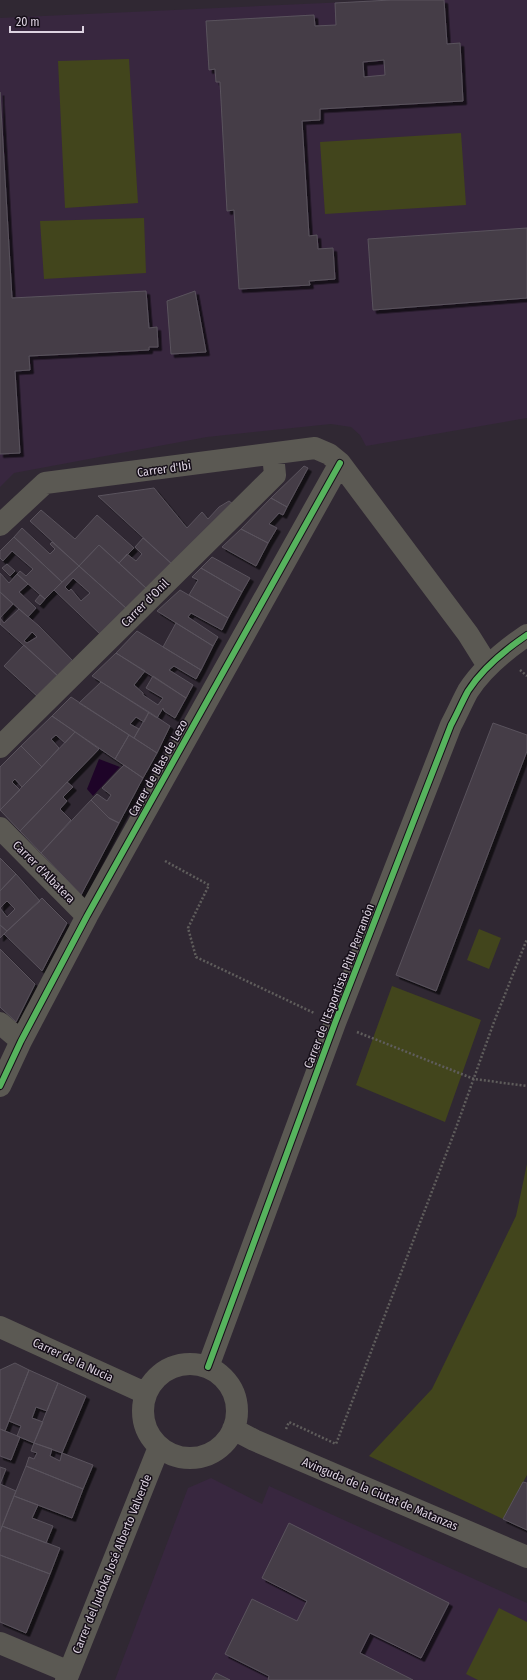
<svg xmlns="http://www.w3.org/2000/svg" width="527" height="1680" viewBox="0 0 527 1680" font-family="'Fira Sans Condensed',sans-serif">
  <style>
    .built { fill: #38273f }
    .green { fill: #42451c }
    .water { fill: #1e0428 }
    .building { fill: #443d47; stroke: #5a535d; fill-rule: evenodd; filter: url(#shadow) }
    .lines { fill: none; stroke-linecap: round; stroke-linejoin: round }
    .path { stroke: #5f5d5c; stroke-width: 2.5; stroke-dasharray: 2 2; stroke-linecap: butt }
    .minor { stroke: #5b5953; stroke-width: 22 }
    .cycleway-casing { stroke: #160f19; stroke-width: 8 }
    .cycleway { stroke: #56b35d; stroke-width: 6 }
    .labels { text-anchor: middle; stroke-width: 3; stroke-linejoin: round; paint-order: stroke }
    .street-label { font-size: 12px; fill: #ddd3e1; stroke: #160f19 }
  </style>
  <defs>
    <filter id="shadow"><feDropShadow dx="3.5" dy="3.5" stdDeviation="0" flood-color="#0009"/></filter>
  </defs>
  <rect width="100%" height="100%" fill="#302833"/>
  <path class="built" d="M391,0h136v418l-161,28 -6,-11 -9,-8 -20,-3 -124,13 -193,36 -14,14v-469z
    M211,1478l51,26 7,-18 258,117v77h-412l73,-192z"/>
  <path class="green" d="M129,59l9,144 -73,5 -7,-147z
    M461,133l5,72 -141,9 -5,-72z
    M144,218l2,55 -102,6 -4,-58z
    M479,929l22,9 -12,31 -22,-9z
    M392,986l89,34 -36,102 -89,-37z
    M527,1164v311l-24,44 -134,-63 63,-67 84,-173z
    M499,1608l28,14v58h-49l-12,-6z"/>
  <path class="water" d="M99,759l21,8 -27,29 -6,-7z"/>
  <path class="building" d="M391,0h53l3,44 13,-1 3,58 -143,8v11l-18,1 7,115 8,-1 1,14 15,-1 2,31 -26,2 1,4 -71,4 -5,-79 -7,1 -7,-129h-4l-1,-13 -6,1 -3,-49 108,-6 1,11 21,-1 -1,-22zM384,60l1,15 -21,2 -1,-15z
    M0,92l12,206 134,-7 3,37 8,-1 1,20h-9v3l-120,6 1,14 -15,1 5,82 -20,1z
    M527,228v70l-154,12 -5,-71z
    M195,291l11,61 -35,2 -4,-53z
    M304,466l4,2 -21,39 -16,-9z
    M154,488l33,40 15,-16 6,7 11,-12 10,-6 4,3 -60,61 -75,-69z
    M271,498l16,9 -4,8 -4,-2 -10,11 8,4 -9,15 -27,-14z
    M41,510l34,29 22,-24 37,33 -15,15 -20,-18 -20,21 -49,-45z
    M22,528l28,26 5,-5 -5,-5 2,-2 27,24 -17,16 -48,-45z
    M241,529l27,14 -12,23 -34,-19z
    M14,537l48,45 -17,17 -28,-25 3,-3 6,5 7,-7 -21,-18 -9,10 -3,-3v-7z
    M143,538l30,27 -26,24 -28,-26 8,-9 9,7 6,-7 -7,-7z
    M99,545l48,44 -20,20 -48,-43z
    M212,557l38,21 -8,14 -41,-24z
    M7,564l8,7 -5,5 -8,-8z
    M79,566l48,43 -26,26 -47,-45zM73,578l17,15 -9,8 -10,-12 -2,2 -4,-4z
    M201,568l41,24 -14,26 -39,-23 9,-15 -6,-3z
    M0,573l9,10 8,-9 11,10 -9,8 17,16 -8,9 -28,-25z
    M180,590l48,28 -6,12 -31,-17 -3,4 30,20 -5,9 -56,-35z
    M0,592l13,12 -13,14 4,5 15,-14 20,17 35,36 -15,15 -59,-53zM32,632l5,5 -10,6 -3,-2z
    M40,595l5,4 -5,6 -5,-4z
    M176,623l37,23 -12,24 -38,-23z
    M137,631l64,39 -5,9 -22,-13 -5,4 24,15 -7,13 -70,-45z
    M24,645l35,32 -21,20 -34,-31z
    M116,653l29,18 -11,14 9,8v2l15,10 5,-7 -17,-10 7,-12 33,22 -11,20 -11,-7 -1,-3 -6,10 -65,-42z
    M101,682l48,30 -5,10 -8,-5 -6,7 9,5 -5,9 -55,-35z
    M71,697l58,38 -14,24 -63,-43z
    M149,712l21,14 -13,27 -23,-15z
    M52,716l23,16 -10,11 -9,-8 -5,4 8,9 -17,19 -21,-21z
    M493,723l34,12v16l-91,240 -40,-16z
    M75,732l24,17 -79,82 -20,-21z
    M129,735l28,18 -14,25 -28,-19z
    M21,746l21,21 -20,20 -7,-8 -3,3 8,8 -20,20v-43z
    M124,765l19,13 -24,45 -10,-5 -18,-18 6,-6 10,7 4,-6 -9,-7z
    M67,782l6,5 -10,10 4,4 -7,8 11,11 -30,33 -21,-22z
    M91,800l18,18 10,5 -38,72 -40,-42z
    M0,858l16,16 -16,17z
    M16,874l24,27 -33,30 -7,-6v-17l7,9 8,-8 -8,-8 -7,7v-17z
    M42,898l25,25 -25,48 -38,-37z
    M0,925l7,6 -7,7z
    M0,949l35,35 -19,38 -16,-15z
    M15,1363l14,7 -24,61 -5,-2v-59z
    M29,1370l29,13 -11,28 -11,-4 -4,11 11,4 -9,21 -17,-7 4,-10 -12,-5z
    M58,1383l28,13 -24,57 -28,-10z
    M0,1429l20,8 -9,23 -11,-4z
    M34,1443l18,6 -2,7 10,5 2,-8 31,12 -10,24 -57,-23 3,-9 5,2 3,-6 -6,-2z
    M26,1466l57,23 -11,29 -58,-22z
    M0,1467l6,2 -6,15z
    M523,1482l4,1v47l-24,-11z
    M0,1484l16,7 -16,41z
    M14,1496l24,9 -6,13 21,8 -7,17 -44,-17z
    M289,1523l160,80 -28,55 -51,-25 -10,20 53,27h-145l1,-4 -44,-22 27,-55 45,22 10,-20 -45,-23z
    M2,1526l58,22 -10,26 -50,-19v-23z
    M0,1555l50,19 -24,59 -26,-11z
    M216,1673l14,7h-18z"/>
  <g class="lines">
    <path class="path" d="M520,670l7,6
      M165,861l44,24 -21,43 8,29 118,56
      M357,1032l117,47 53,7
      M286,1429l3,-7 47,22 120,-316 38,-106 33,-83"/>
    <path class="minor" d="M0,525l45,-42 270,-35 14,6 11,9 128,171 20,32
      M0,747l275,-272 -2,-21
      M0,828l87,88
      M0,1023l21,18
      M0,1086l21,-45 66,-125 253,-453
      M0,1327l145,66
      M143 1411a47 47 0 1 1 94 0a47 47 0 1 1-94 0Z
      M208,1367l127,-344 116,-298c6,-11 11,-23 17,-34 14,-22 37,-41 59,-56
      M233,1429l21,11 273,117
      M0,1643l69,29
      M66,1680l93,-233"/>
    <defs>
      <path id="cycleway" d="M0,1086l21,-45 66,-125 253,-453
        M208,1367l127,-344 116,-298c6,-11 11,-23 17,-34 14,-22 37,-41 59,-56"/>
    </defs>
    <use href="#cycleway" class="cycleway-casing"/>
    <use href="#cycleway" class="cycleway"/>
  </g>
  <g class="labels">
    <g class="street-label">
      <text transform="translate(164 469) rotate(-8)" y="4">Carrer d'Ibi</text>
      <text transform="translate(145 603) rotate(-45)" y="4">Carrer d'Onil</text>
      <text transform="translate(158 768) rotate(-61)" y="4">Carrer de Blas de Lezo</text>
      <text transform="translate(44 872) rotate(45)" y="4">Carrer d'Albatera</text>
      <text transform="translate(339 986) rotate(-69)" y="4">Carrer de l'Esportista Pitu Perramón</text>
      <text transform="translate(73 1360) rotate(25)" y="4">Carrer de la Nucia</text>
      <text transform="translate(380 1494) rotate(23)" y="4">Avinguda de la Ciutat de Matanzas</text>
      <text transform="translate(112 1564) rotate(-68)" y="4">Carrer del Judoka José Alberto Valverde</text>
    </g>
  </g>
  <path d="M10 26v6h73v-6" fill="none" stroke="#ddd3e1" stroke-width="2"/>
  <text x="16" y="26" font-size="12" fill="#ddd3e1" stroke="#160f19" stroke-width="3" paint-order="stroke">20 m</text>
</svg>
